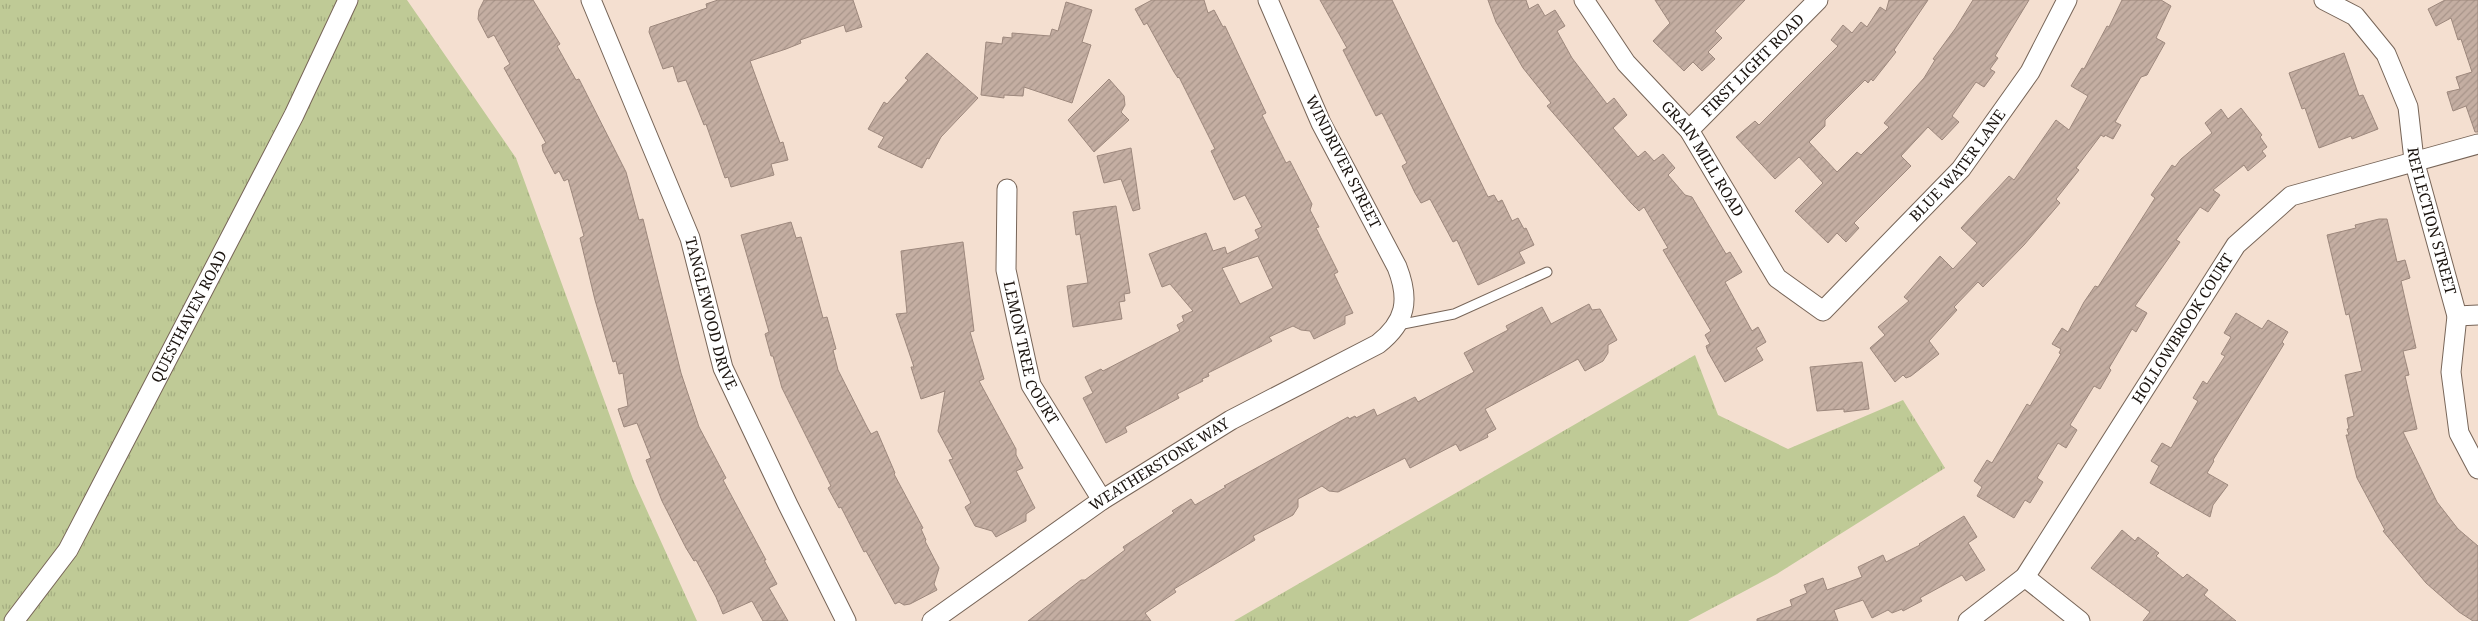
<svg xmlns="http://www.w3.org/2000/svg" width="2478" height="621" viewBox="0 0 2478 621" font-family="'Noto Serif',serif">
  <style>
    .grass { fill: url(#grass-tufts) }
    .building { fill: url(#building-hatch); stroke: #9d887d; fill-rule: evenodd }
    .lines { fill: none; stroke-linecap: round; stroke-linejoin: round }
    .lane-casing { stroke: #776558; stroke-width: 11 }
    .street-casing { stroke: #776558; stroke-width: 21 }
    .lane { stroke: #fff; stroke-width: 9 }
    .street { stroke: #fff; stroke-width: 19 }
    .labels { text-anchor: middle; stroke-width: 4.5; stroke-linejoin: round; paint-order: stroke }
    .street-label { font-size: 15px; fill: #1b140f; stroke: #fff }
  </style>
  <defs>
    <pattern id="grass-tufts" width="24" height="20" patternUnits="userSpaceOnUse" patternTransform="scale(1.25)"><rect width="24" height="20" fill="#bfca96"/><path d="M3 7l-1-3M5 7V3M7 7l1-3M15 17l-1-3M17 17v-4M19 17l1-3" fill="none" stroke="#a4ad80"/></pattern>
    <pattern id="building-hatch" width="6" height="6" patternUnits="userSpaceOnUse" patternTransform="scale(1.25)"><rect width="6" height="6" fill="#c4aea2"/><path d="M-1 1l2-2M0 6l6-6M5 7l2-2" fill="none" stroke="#a8958a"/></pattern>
  </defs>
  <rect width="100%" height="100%" fill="#f4dfd0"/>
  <path class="grass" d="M0,0h407l109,158 118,324 63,139h-697z
    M1695,355l23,60 70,34 115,-49 42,68 -168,106 -89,47h-454z"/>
  <path class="building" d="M484,0h49l27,44 -3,2 19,34 3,-1 47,93 13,48 4,-1 38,154 18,54 27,51 -3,2 43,80h-2l13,24 -8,4 19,33h-25l-11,-20 -29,13 -7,-17 -20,-37 -2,1 -8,-13 -24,-47 -16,-41 5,-2 -14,-35 -13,4 -6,-18 10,-3 -5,-33 -4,1 -3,-13 -3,1 -18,-62 -15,-62 4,-2 -16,-57 -4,2 -5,-10 -4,3 -12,-23 -1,-6 4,-2 -42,-75 6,-4 -16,-29 -6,3 -10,-19 1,-9z
    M718,0h135l9,27 -16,5 -2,-7 -44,15 1,3 -15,6 -36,12 30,82 3,-1 5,18 -17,4 3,11 -43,12 -3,-10 -3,1 -19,-54 -2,1 -18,-45 -8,2 -5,-16 -10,3 -14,-37 1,-5 57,-19 -1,-4z
    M1152,0h52l4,13 6,-3 9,17 2,-1 41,87 -4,2 24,48 4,-2 22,43 -2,6 9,17 -3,1 22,44 -4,2 19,39 -8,3v8l-31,15 -4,-8 -9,-1 -8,-4 -24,11 3,4 -64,32 1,3 -7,3 1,2 -26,13 2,4 -54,29 2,5 -21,11 -23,-45 10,-5 -8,-16 16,-8 2,2 77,-40 -3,-6 7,-4 -2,-5 11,-5 -23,-27 -8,3 -13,-33 57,-21 7,18 12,-4 2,7 32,-16 -4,-8 7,-3 -17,-32 -11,5 -23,-49 4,-2 -36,-72 -1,1 -4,-6 -27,-49 -3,2 -9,-16zM1258,256l15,32 -33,16 -18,-36z
    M1320,0h72l96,197 6,-2 4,7 4,-2 10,21 6,-3 6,11 2,-1 8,17 -15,7 6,11 -47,22 -21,-45 -4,2 -23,-43 -9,4 -6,-10 -13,-27 5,-3 -25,-50 -6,3 -33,-66 4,-2z
    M1488,0h38l3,9 9,-5 7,12 10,-6 10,16 -8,5 15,27 35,46 7,-6 13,17 -14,13 25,29 7,-6 9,10 9,-7 12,14 -7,7 17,20 7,2 34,57 4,-2 12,20 -17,10 27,49 6,-4 8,15 -10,6 7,12 -38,22 -17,-30 -2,-6 4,-2 -5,-9 6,-4 -48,-81 5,-2 -24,-41 -5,4 -8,-8 -84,-97 4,-3 -28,-35 -27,-46z
    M1655,0h90l-30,31 7,7 -14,14 7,7 -13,12 -9,-9 -9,9 -31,-30 17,-18z
    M1889,0h39l-34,50 2,2 -23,29 -2,-2 -3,4 -3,-3 -40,40v6l-16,16 28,30 20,-20 4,3 28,-28 -5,-4 40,-45 11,-18 -2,-1 22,-30 18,-29h56l-34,56 3,2 -8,11 5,3 -11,15 -8,-5 -24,34 7,6 -17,18 -14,-13 -27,29 10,10 -57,57 5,5 -13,14 -9,-9 -9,10 -33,-32 28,-28 -24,-26 -24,22 -39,-42 19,-16 4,4 79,-79 -7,-6 12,-15 9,8 9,-11 6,5 13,-20 6,4z
    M2122,0h39l10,6 -15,32 9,5 -18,32 -6,2 -26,45 6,3 -8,14 -8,-4 -1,2 -3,-2 -25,33 3,2 -23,29 4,4 -36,42 -41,42 -5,-5 -24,25 3,3 -28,31 10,13 -28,22 -5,2 -3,-3 -8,7 -25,-34 15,-13 -7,-8 31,-26 -5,-4 36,-41 13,13 24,-26 -16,-15 48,-52 5,4 42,-60 13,10 19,-34 -17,-10 11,-18 2,1 23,-43 2,1z
    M2445,0h33v132h-3l-9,-26 -13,5 -6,-19 13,-3 -4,-12 16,-5 -11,-33 -3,1 -7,-22 -15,8 -8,-17z
    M1066,2l26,8 -10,32 9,3 -19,58 -48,-16 -1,9 -19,-1v3l-23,-3 5,-53 16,2 1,-7 9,1v-5l38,3 2,-7 6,2z
    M927,53l51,45 -37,39 -12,22 -2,-1 -5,10 -44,-21 6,-10 -16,-8 16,-27 3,2 21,-24 -3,-2z
    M2344,53l15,43 4,-1 15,34 -26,10 -1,-3 -32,12 -14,-40 -3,1 -13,-36z
    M1109,79l15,17 1,9 -4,7 8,8 -35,32 -26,-32z
    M2241,108l21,27 -2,2 7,10 -5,4 4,5 -18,15 -4,-6 -31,25 7,5 -12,17 -8,-5 -24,33 4,2 -45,64 12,7 -11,19 -4,-3 -23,39 2,2 -11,19 -6,-3 -24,39 7,5 -11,18 -8,-5 -21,35 6,4 -13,21 -5,-3 -11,18 -37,-22 5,-9 -8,-6 13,-21 5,3 35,-59 3,2 31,-52 -2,-1 2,-4 -9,-5 10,-16 6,4 16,-30 11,-16 3,1 57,-89 -4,-3 21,-30 3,2 6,-8 31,-26 -7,-10 16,-14 7,10z
    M1131,148l9,61 -7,2 -12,-32 -17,4 -7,-27z
    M1116,206l14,87 -6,1 1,7 -6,1 3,17 -49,8 -6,-41 21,-3 -8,-49 -4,1 -3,-23z
    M2379,219h8l10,43 8,-2 5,18 -9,3 15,67 -13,3 6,24 -4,1 12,53 -14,3 34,70 21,27 20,17v75h-5l-14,-9 -33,-29 -43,-52 2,-1 -28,-52 -11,-43h3l-2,-6h2l-2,-11 7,-2 -9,-41 17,-4 -13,-57 -3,1 -19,-80 29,-7 -1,-3z
    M791,222l5,16 5,-1 22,81 4,-1 9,32 -3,1 5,20 29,57 4,7 6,-3 18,42 -1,1 29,54 -2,1 5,11 -1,1 14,27 -5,16 3,6 -27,14 -6,1 -5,-3 -4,2 -29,-53 -2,1 -23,-45 -2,1 -11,-20 3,-2 -49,-98 -9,-32h-2l-6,-22 4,-2 -28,-97z
    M963,242l11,89 -4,1 14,47 -5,2 37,68v6l7,13 -7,3 19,37 -9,6v7l-30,16 -4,-6 -17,-5 -10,-19 6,-4 -22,-43 4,-1 -15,-28 7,-40 -24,8 -10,-32h3l-18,-53 11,-1 -6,-62z
    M1589,304l3,6 8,-1 17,31 -9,5v8l-5,8 -18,10 -7,-12 -93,50 11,20 -9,5 1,3 -28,14 -4,-7 -46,24 -5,-10 -67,34 -9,-1 -7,-5 -24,13v8l-5,8 -40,21 2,4 -81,49 2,3 -31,21 6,8h-123l53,-41h4l40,-30 -2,-3 51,-34 -2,-2 19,-12 4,6 31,-18 -2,-1 124,-69 1,2 6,-3 1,2 18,-9 3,7 38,-19 3,5 56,-30 -10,-19 44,-23 -2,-4 36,-19 9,17z
    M2236,313l26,16 6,-9 20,12 -6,10 2,2 -71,116 1,1 -7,12 21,12 -15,20 -3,12 -60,-34 9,-17 -8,-5 11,-18 9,5 27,-47 -5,-3 10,-17 4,3 18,-28 -4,-2 10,-17 -7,-4z
    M1862,362l7,47 -25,3v-3l-27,2 -7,-44z
    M1964,516l13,21 -9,6 17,27 -19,11 -4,-6 -42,23 2,3 -19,10 -1,-2 -10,4 -4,-3 -16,8 -9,-18 -29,10 4,11h-81v-2l35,-13 -2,-6 17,-7 -3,-8 19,-7 4,12 35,-13 -4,-10 25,-12 3,7 34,-17 -1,-1z
    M2122,530l13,11 3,-4 21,16 -3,3 27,22 4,-4 21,16 -4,5 32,26h-93l7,-9 -59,-44z"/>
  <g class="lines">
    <defs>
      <path id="lane" d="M1398,325l56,-11 93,-42"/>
      <g id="street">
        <path id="s1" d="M591,0l99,238 33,130 65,137 58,116"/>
        <path id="s2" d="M1584,0l42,63 63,67 88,148 46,33 138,-142 69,-97 37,-72"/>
        <path id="s3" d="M2324,0l31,16 31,38 22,53 6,53 43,156 -6,56 8,61 19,36"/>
        <path id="s4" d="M1689,130l129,-130"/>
        <path id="s5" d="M1007,189l-1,81 25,115 71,115"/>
        <path d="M2457,316l21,-1"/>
        <path d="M2025,577l55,44"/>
        <path id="s6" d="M14,621l54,-71 226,-435 54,-115"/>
        <path id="s7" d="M932,621l170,-121 129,-80 147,-76c28,-22 32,-44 19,-77l-76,-144 -53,-123"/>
        <path id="s8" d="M1968,621l57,-44 211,-332 55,-49 187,-52"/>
      </g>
    </defs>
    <use href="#lane" class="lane-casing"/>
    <use href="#street" class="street-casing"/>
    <use href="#lane" class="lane"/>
    <use href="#street" class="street"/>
  </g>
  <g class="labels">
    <g class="street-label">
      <text dy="5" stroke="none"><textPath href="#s4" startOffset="91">FIRST LIGHT ROAD</textPath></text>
      <text dy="5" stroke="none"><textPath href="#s2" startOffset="199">GRAIN MILL ROAD</textPath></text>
      <text transform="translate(1343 162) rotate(63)" y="5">WINDRIVER STREET</text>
      <text dy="5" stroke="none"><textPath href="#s2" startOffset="595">BLUE WATER LANE</textPath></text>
      <text dy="5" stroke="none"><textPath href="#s3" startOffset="258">REFLECTION STREET</textPath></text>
      <text dy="5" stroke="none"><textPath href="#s1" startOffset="336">TANGLEWOOD DRIVE</textPath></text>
      <text dy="5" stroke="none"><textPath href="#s6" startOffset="352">QUESTHAVEN ROAD</textPath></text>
      <text dy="5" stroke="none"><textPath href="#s8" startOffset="366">HOLLOWBROOK COURT</textPath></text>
      <text dy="5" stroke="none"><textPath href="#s5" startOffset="168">LEMON TREE COURT</textPath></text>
      <text dy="5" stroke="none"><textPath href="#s7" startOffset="276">WEATHERSTONE WAY</textPath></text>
    </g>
  </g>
</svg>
